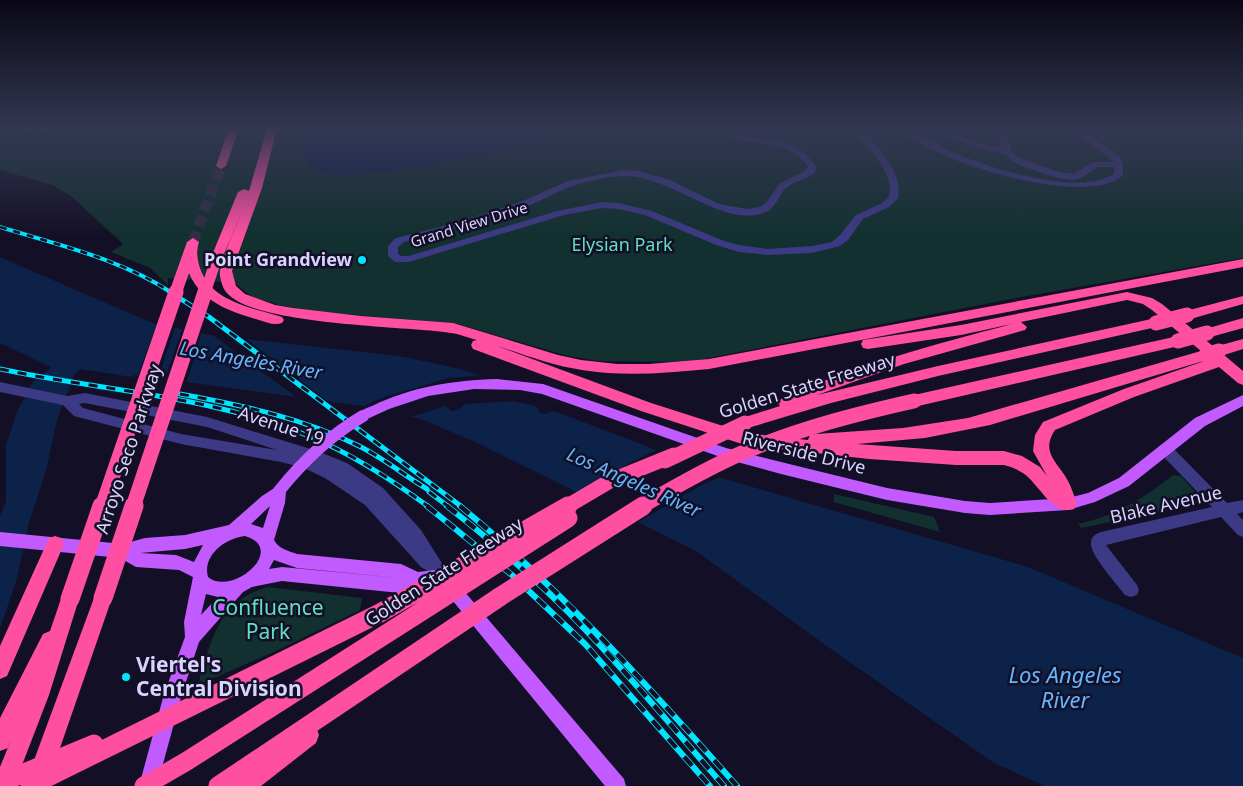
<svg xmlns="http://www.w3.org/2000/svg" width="1243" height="786" viewBox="0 0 1243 786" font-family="'Noto Sans',sans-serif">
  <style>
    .green { fill: #12302f }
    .water { fill: #0c2248 }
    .pier { fill: #130f26 }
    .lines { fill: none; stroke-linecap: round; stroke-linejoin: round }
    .highway-tunnel { stroke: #312d47; stroke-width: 11; stroke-dasharray: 11 5.5; stroke-linecap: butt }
    .minor { fill: #3d3a85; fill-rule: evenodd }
    .major { fill: #c25bff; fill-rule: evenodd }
    .highway { fill: #ff4fa3; fill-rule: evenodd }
    .rail-far2-casing { stroke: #00e5ff; stroke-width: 4 }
    .rail-far1-casing { stroke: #00e5ff; stroke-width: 5 }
    .rail-casing { stroke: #00e5ff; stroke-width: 6 }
    .rail-far2 { stroke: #130f26; stroke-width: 2.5; stroke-dasharray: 7; stroke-linecap: butt }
    .rail-far1 { stroke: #130f26; stroke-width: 3; stroke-dasharray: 9; stroke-linecap: butt }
    .rail { stroke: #130f26; stroke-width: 4.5; stroke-dasharray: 12; stroke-linecap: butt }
    .major-bridge { stroke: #c25bff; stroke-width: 12 }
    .highway-bridge-far2 { stroke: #ff4fa3; stroke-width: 11 }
    .highway-bridge-far1 { stroke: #ff4fa3; stroke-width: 15 }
    .highway-bridge { stroke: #ff4fa3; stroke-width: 19 }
    .poi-dot { fill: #00e5ff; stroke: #130f26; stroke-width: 2 }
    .labels { text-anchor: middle; stroke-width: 5; stroke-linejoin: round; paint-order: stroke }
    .far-street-label { font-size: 15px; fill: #d9d4ff; stroke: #130f26 }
    .park-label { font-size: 18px; fill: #5fe0c0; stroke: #130f26 }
    .poi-label { font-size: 18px; font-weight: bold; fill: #d9d4ff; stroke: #130f26; text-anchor: end }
    .street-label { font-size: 18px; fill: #d9d4ff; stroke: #130f26 }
    .water-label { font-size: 19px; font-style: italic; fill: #62b6ff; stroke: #130f26 }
    .near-park-label { font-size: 21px; fill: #5fe0c0; stroke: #130f26 }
    .near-poi-label { font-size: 21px; font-weight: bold; fill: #d9d4ff; stroke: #130f26; text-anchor: start }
    .near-water-label { font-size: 22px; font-style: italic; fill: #62b6ff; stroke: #130f26 }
  </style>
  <rect width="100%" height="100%" fill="#130f26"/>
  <path class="green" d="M0,128h1243v130l-227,40 -328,64 -89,-1 -31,-5 -110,-32 -148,-13 -31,-6 -27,-8 -17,-14 -67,-5v7l-18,-17 -39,-16 12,-8 -52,-48 -19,-11 -52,-15z
    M1173,475l8,1 23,26 -123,26 -3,-4c39,-9 63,-24 95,-49z
    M834,494l100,23 6,15 -106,-30z
    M268,587l94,11 -2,12 -82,40 -80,35c12,-43 21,-85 70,-98z"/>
  <path class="water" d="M311,128h266l-21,9c-40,9 -224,58 -249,28 -7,-9 1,-27 4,-37z
    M0,257l152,66 58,12 189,21 53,11 24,7 249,105 303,88 215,91v128h-198l-51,-23 -166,-116 -132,-96 -223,-110 -50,-21 -38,-11 -251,-34 -2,2 -52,-8 -5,5 -18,46 -11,51 -17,52 -13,59 -16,46v-112l6,-14v-57l11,-33 16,-31 17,-12 1,-2 -51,-24z"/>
  <path class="pier" d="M158,321l18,4 -19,56 -20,-3z
    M183,327l19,4 -16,54 -22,-3z
    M210,333l34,4 90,69 -31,-4z
    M483,375l73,32 167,69 -20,8 -68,40 -56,-29 49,-31 29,-14 -103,-39 -10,3 -5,-2 -3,-6 -24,-5 -47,3 -7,6 -7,1 -5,-5 -39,12 -23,-7 -25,-2 22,-11 68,-20z"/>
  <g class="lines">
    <path class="highway-tunnel" d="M193,242l28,-76"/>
    <path class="minor" d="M14,128h47l-25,6z
      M720,128c10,0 15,5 25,8 33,9 49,-2 71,31l-1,5c-8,8 -22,9 -30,17 -7,7 -9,19 -19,23 -41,18 -96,-37 -141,-36 -14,0 -39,5 -52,10 -16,5 -30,14 -45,20 -41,14 -83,25 -124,36l-6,5v7l3,2h8l148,-45 45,-9 16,1 34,8 72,30 15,4 29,4 44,-3 20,-4 8,-7 16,-20 26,-12 7,-6c6,-26 -22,-49 -36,-69h8c15,19 43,43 37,70l-9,9 -26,12 -15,21 -8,6 -28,7 -44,2 -29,-3 -23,-7 -71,-30 -27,-6 -16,-1 -38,7 -155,47h-14l-7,-6v-10l8,-8 60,-15 67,-22 45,-20 56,-11 15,1 31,9 49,24 28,5 13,-2 6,-4 13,-19 27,-14 2,-3c-25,-36 -62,-12 -88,-39z
      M897,128c17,0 33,14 49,21 37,17 113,42 154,31 4,-1 9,-4 14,-6v-7h-16l-17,11 -8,2 -15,-2 -34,-11 -12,-6 -7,-7 -32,-7 -46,-19h12l39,15 24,5 -8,-20h8l10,23 6,6 41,15 14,2 20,-12h21l-44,-34h10l40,29 3,8v10c-37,35 -194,-15 -226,-47z
      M0,382l67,14 18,-3 122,24 110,34 30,12 36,25 38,42 29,46 -3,5 -5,2 -5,-2 -6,-8 -10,-6 -56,-62 -40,-27 -21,-10 -23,-6 -100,-18 -107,-28 -11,-11 -63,-13zM85,403l122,24 70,23 -96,-16 -98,-26 -4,-4z
      M1165,444l5,1 57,58 16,-3v12l-6,2 6,6v17l-5,-2 -17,-18 -115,28 31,40 2,5 -2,5 -6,2 -6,-2c-8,-11 -35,-40 -34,-52 0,-7 5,-9 10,-11l111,-25 -52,-54 -2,-4 2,-4z"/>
    <path class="major" d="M497,379l46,5 183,64 55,14 106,26 78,13 25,2 78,-5 20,-5 31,-15 76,-60 48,-23v11l-38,20 -76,60 -34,16 -27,8 -78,5 -25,-2 -78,-13 -106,-26 -55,-15 -184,-65 -22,-4 -46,-1 -46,7 -39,13 -26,12 -5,-1 -1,-4c3,-6 10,-8 15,-10 39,-19 82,-26 125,-27z
      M279,485l5,2 2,4 -1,12 -11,37c4,8 14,11 23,14l104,10 17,8 24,-3 5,2 177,208 2,7h-21l-166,-202 -22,2 -17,7 -118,-12 -30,6 -9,5 -44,50 -17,52 -25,92h-18l25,-92 21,-57 -1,-15 9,-45 -14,-7 -43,-3 -16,-9 -120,-12v-14l123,12 22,-6 40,-3 44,-10 33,-29zM270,506l-7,22 -12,-4zM245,536c43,13 -13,61 -37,41 -6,-22 18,-39 37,-41zM203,545l-9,17 -18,-7 -36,-2 45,-4zM274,560l23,8 103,10 -118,-11 -13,2zM206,594l12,3 -17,18z"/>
    <path class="highway" d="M229,128h10l-13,38 -5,3 -5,-3z
      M267,128h10l-15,60 -30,83 4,15 9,8 30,11 18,3 68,8 92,7 105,32 23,5 36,4h32l60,-5 534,-100v8l-534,102c-43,4 -84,8 -127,1 -29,-4 -57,-15 -85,-24l154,57 94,30 63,7 2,-5 6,-1 87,-6 65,-10 233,-67 -49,-41 -9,-6 -16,-4 -106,22 6,5 -2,3 -121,34 -87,31 121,-29 218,-48 5,2 2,3 -2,3 -223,50 -107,27 -86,26 -6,-2 -2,-4 2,-4 41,-13 -2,-3 3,-4c74,-34 153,-54 231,-75l-51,11 -93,14 -5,-1 -2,-4 2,-4 98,-15 166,-33 25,6 10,6 52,43 29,-8v10l-19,6 19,16v14l-5,-2 -19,-16 -85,30 -79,33c-15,23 3,32 13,51 4,7 6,15 9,23l-3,5c-19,7 -34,-21 -46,-32 -6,-6 -16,-10 -24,-12h-48l-87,-6 -124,-14 -104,-34 -168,-62 -2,-4 2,-4 4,-1c-8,-2 -17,-6 -26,-7 -42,-7 -207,-7 -227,-44 -2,-4 -5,-14 -4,-18 1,-12 16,-44 21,-57l-21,49 -4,1 -6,-4 28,-68 6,-3 5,2zM1210,359l-86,30 -81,33 -8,13 -2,16 14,25 -7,-9 -18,-11 -18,-5h-48l-99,-7 68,-6 65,-13z
      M193,238l6,4c-3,10 -2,16 1,26 11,34 53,40 82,49l2,3 -2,3c-8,3 -16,-1 -23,-3 -28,-8 -58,-18 -70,-47l-6,17h-10l-2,-3 16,-45z
      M1243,296v8l-56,16 -5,-2 -2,-3 2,-3z
      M1243,318v10l-36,10 -5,-2 -2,-3 2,-3z
      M1178,336l5,1 2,4 -2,4 -269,62 -5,-2 -3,-4 3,-4 5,-2z
      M55,536l6,2 3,6 -57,132 -7,3v-33l49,-108z
      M103,589l7,3 2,6 -60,173 -3,8 -8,3 -8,-3 -3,-8 64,-173 2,-6z
      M69,593l7,3 2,6 -29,93 -35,91h-14v-19l11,-27 -3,8 -8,3v-33l43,-84 7,-3 12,-35z
      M308,724l8,3 3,8 -3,8 -55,43h-30l3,-8 66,-51z"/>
    <defs>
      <path id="rail-far2" d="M0,227c58,18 121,32 172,66"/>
      <path id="rail-far1" d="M170,292l39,25 253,190
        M0,369c103,22 213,27 311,68 43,18 81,43 118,70
        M180,394c61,11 123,24 179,52 24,12 45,29 68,43
        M429,492l20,15"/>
      <path id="rail" d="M427,506l85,69 73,69 125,142
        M447,506c42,33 82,67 120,105 55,55 105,116 157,175
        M460,506c102,84 189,181 277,280"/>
    </defs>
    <use href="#rail-far2" class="rail-far2-casing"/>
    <use href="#rail-far1" class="rail-far1-casing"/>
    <use href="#rail" class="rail-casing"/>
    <use href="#rail-far2" class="rail-far2"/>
    <use href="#rail-far1" class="rail-far1"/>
    <use href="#rail" class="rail"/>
    <path class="major-bridge" d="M279,491c24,-30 50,-55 84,-75"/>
    <path class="highway-bridge-far2" d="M176,293l2,-6
      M205,293l11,-33"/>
    <path class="highway-bridge-far1" d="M1156,323l31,-8
      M1178,341l29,-8
      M1206,355l13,-4
      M665,461l80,-38
      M102,507l74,-215
      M133,507l72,-215
      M566,507l44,-26 64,-26
      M640,507c33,-19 67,-39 102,-54 55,-24 114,-39 172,-52"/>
    <path class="highway-bridge" d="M103,598l31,-92
      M70,599l32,-93
      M0,783l94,-39
      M30,786l350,-173 188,-107
      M144,786l43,-25 381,-243
      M218,786l283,-190 142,-90"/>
  </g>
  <linearGradient id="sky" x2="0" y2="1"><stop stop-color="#0a0815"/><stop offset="0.54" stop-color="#333752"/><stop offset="1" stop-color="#333752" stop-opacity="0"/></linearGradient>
  <rect width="1243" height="238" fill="url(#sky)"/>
  <g class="poi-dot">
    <circle cx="362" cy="260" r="5"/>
    <circle cx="126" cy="677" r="5"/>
  </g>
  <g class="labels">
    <g class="far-street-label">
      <text transform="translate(469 225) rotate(-17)" y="5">Grand View Drive</text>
    </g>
    <g class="park-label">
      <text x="622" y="251">Elysian Park</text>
    </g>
    <g class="poi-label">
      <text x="352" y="266">Point Grandview</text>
    </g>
    <g class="street-label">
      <text transform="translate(807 386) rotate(-17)" y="6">Golden State Freeway</text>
      <text transform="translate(281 426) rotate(18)" y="6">Avenue 19</text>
      <text transform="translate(129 449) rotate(-72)" y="6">Arroyo Seco Parkway</text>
      <text transform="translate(804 453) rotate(14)" y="6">Riverside Drive</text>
      <text transform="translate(1166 505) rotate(-13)" y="6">Blake Avenue</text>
      <text transform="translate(444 572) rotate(-33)" y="6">Golden State Freeway</text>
    </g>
    <g class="water-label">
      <text transform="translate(251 360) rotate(10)" y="7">Los Angeles River</text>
      <text transform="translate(634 482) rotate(24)" y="7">Los Angeles River</text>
    </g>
    <g class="near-park-label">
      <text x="268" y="615">Confluence<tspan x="268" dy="24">Park</tspan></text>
    </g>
    <g class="near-poi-label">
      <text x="136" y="672">Viertel's<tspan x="136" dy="24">Central Division</tspan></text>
    </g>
    <g class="near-water-label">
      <text x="1065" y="683">Los Angeles<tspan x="1065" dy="25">River</tspan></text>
    </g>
  </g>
</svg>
